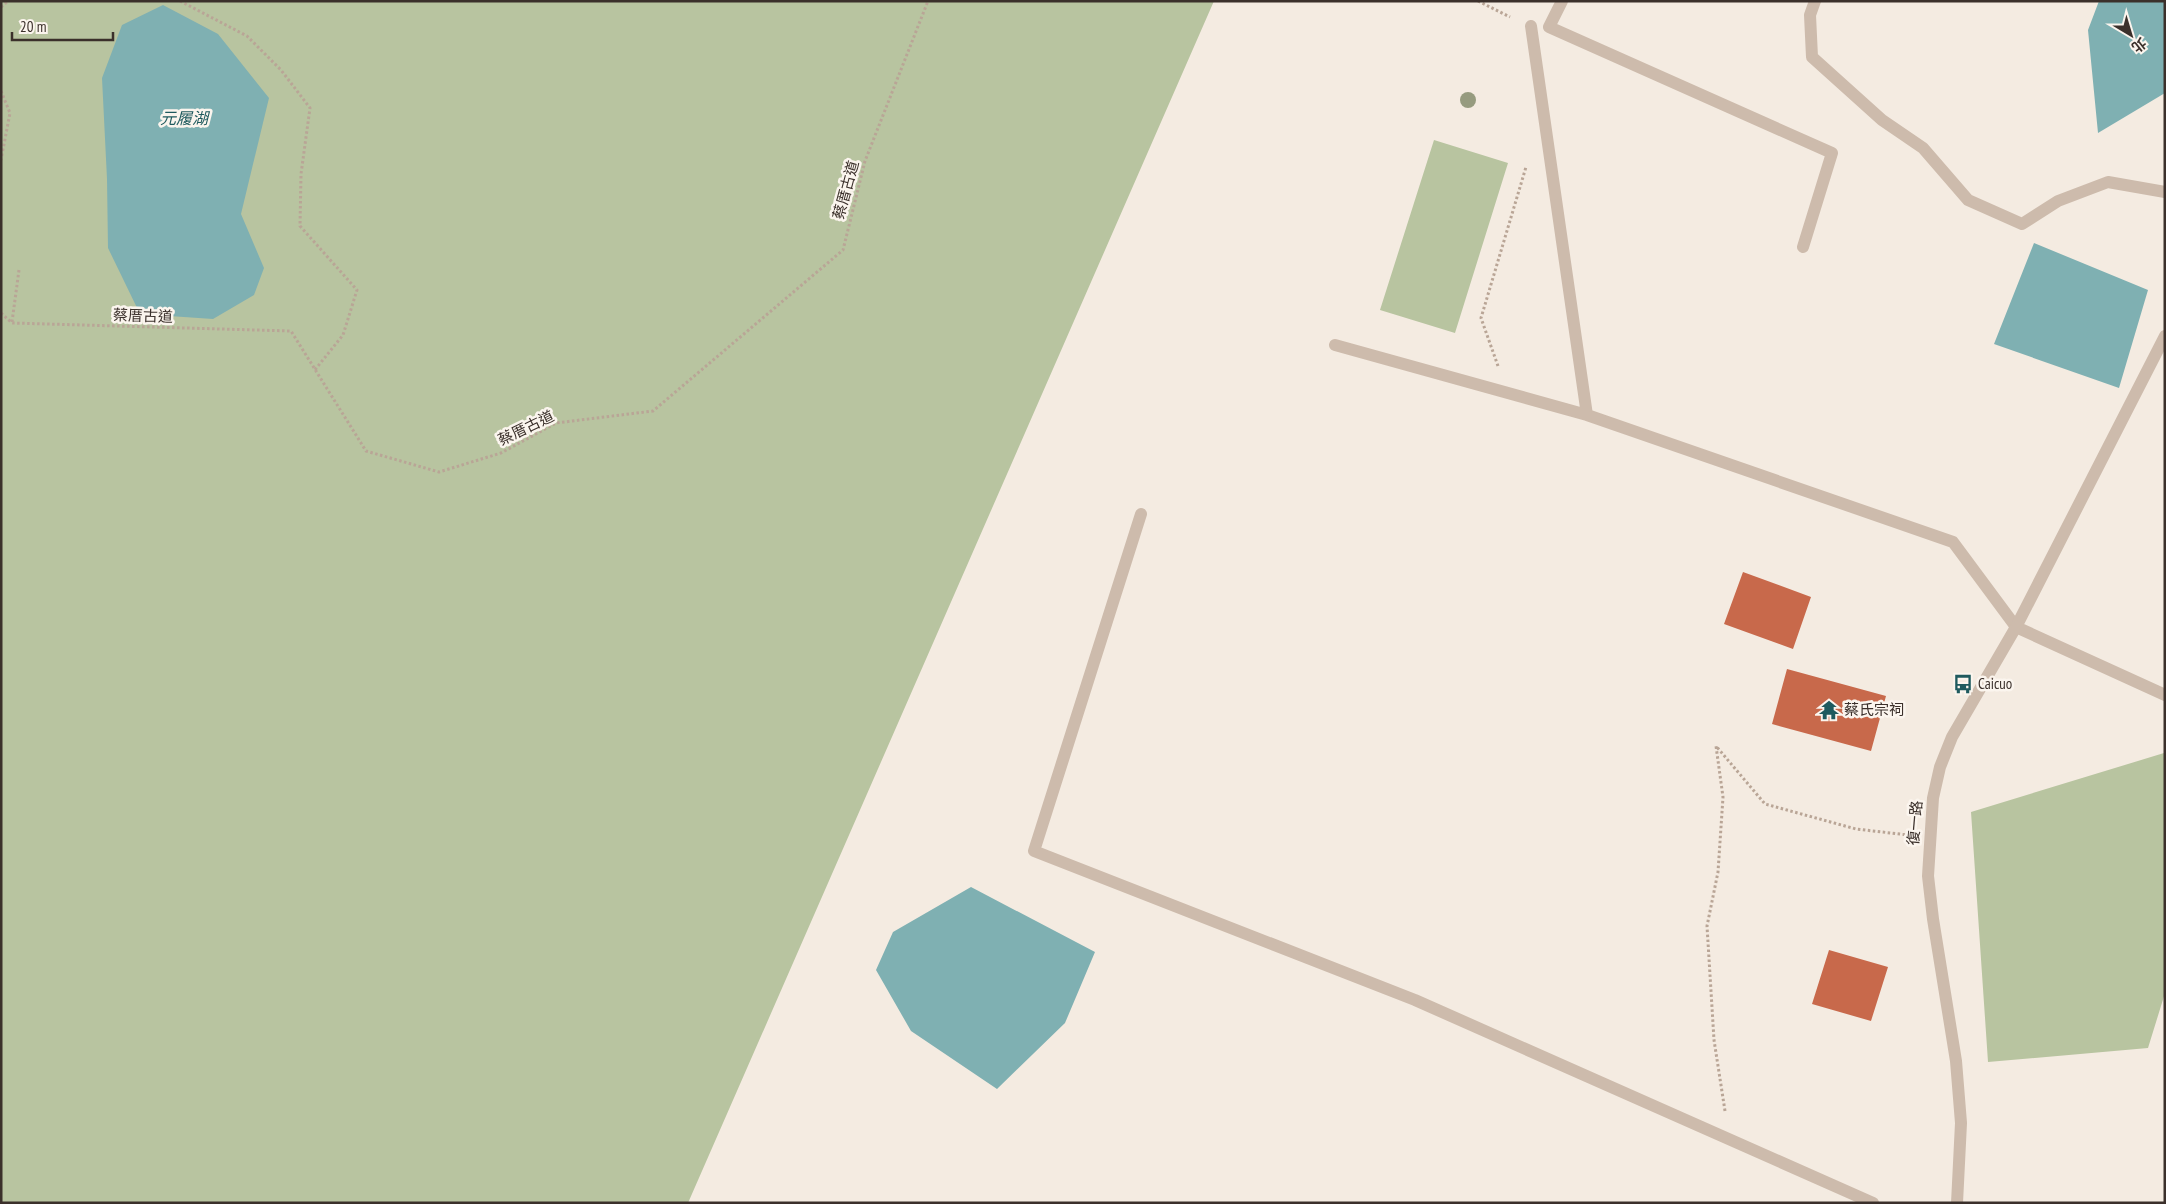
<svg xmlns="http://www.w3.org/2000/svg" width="2166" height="1204" viewBox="0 0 2166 1204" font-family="'PT Sans Narrow','Noto Sans TC',sans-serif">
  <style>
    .green { fill: #b8c4a0 }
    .water { fill: #7fb0b2 }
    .building { fill: #c8694b }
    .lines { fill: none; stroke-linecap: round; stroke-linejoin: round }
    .path { stroke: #b9a596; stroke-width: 3; stroke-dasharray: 2.5 2.5; stroke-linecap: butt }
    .service { stroke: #cdbbac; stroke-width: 12 }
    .minor { stroke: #cdbbac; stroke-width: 12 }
    .tree { fill: #969b7f }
    .labels { text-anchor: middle; stroke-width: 5; stroke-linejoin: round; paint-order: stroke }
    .street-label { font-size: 15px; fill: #3b302b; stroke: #fbf5ee }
    .poi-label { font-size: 15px; fill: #3b302b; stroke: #fbf5ee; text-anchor: start }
    .water-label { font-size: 16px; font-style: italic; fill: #1f5a5e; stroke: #fbf5ee }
  </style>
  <rect width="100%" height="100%" fill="#f4ebe1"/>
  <path class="green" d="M1,1h1213l-526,1202h-687z
    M1434,140l74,23 -53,170 -75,-23z
    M2164,753l1,240 -17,55 -160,14 -17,-250z"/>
  <path class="water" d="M2099,1h66v92l-67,40 -10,-103z
    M163,5l55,29 51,64 -28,116 23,54 -10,27 -41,24 -73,-5 -32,-66 -1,-69 -5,-101 20,-53z
    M2034,243l114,47 -29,98 -125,-44z
    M971,887l124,65 -30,71 -68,66 -86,-58 -35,-61 17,-38z"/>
  <path class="building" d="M1743,572l68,25 -18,52 -69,-25z
    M1787,669l99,27 -15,55 -99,-27z
    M1829,950l59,17 -17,54 -59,-17z"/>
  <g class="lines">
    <path class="path" d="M180,1l67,35 34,34 29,38 -9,66 -1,52 57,64 -14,45 -29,36
      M1478,1l32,16
      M1,7l7,-6
      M1,91l9,22 -9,47
      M1,313l11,10 279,8 75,120 73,21 62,-19 55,-30 97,-12 190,-161 22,-89 63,-160
      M12,322l7,-52
      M1498,366l-17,-48 45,-151
      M1725,1111l-11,-71 -7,-114 11,-54 5,-75 -7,-51 49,58 91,25 52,6"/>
    <path class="service" d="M1562,1l-13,26 283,126 -29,94
      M1815,1l-5,14 2,42 70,63 41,28 45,52 54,24 36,-23 50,-19 57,10
      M1531,26l56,389 366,127 63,85
      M1335,345l252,70
      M1141,514l-107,337 381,149 458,203"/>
    <path class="minor" d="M2016,627l149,68
      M1957,1203l4,-80 -5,-62 -23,-142 -5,-43 5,-78 7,-31 12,-30 64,-110 149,-291"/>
  </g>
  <circle class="tree" cx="1468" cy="100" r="8"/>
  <defs>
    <symbol id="bus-bare" viewBox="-9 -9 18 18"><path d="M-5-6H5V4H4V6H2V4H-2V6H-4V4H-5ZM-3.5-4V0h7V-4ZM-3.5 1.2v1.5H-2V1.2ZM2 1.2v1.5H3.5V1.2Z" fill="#1f5a5e" stroke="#fbf5ee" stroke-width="2.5" paint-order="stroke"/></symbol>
    <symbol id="temple-bare" viewBox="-9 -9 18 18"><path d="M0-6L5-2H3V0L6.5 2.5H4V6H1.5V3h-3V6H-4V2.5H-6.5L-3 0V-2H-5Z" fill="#1f5a5e" stroke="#fbf5ee" stroke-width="2.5" paint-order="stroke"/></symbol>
  </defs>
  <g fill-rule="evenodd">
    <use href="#bus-bare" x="1949" y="670" width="28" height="28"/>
    <use href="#temple-bare" x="1815" y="696" width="28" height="28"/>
  </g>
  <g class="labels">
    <g class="street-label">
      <text transform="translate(846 190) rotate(-75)" y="5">蔡厝古道</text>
      <text transform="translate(143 316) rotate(2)" y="5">蔡厝古道</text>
      <text transform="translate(526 428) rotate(-26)" y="5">蔡厝古道</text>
      <text transform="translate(1915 823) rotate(-85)" y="5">復一路</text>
    </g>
    <g class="poi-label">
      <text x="1978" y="689">Caicuo</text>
      <text x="1844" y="715">蔡氏宗祠</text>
    </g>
    <g class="water-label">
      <text x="184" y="124">元履湖</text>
    </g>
  </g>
  <rect width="2166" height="1204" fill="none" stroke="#3b302b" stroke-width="5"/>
  <g transform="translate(2131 35) rotate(142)" stroke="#fbf5ee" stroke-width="4" paint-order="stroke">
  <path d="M0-4L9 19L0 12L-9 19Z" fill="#3b302b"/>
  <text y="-8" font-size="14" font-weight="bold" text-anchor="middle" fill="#3b302b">北</text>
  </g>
  <path d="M12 32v8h101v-8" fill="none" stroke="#3b302b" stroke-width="2.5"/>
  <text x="20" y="32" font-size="15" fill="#3b302b" stroke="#fbf5ee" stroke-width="4" paint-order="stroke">20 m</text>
</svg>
